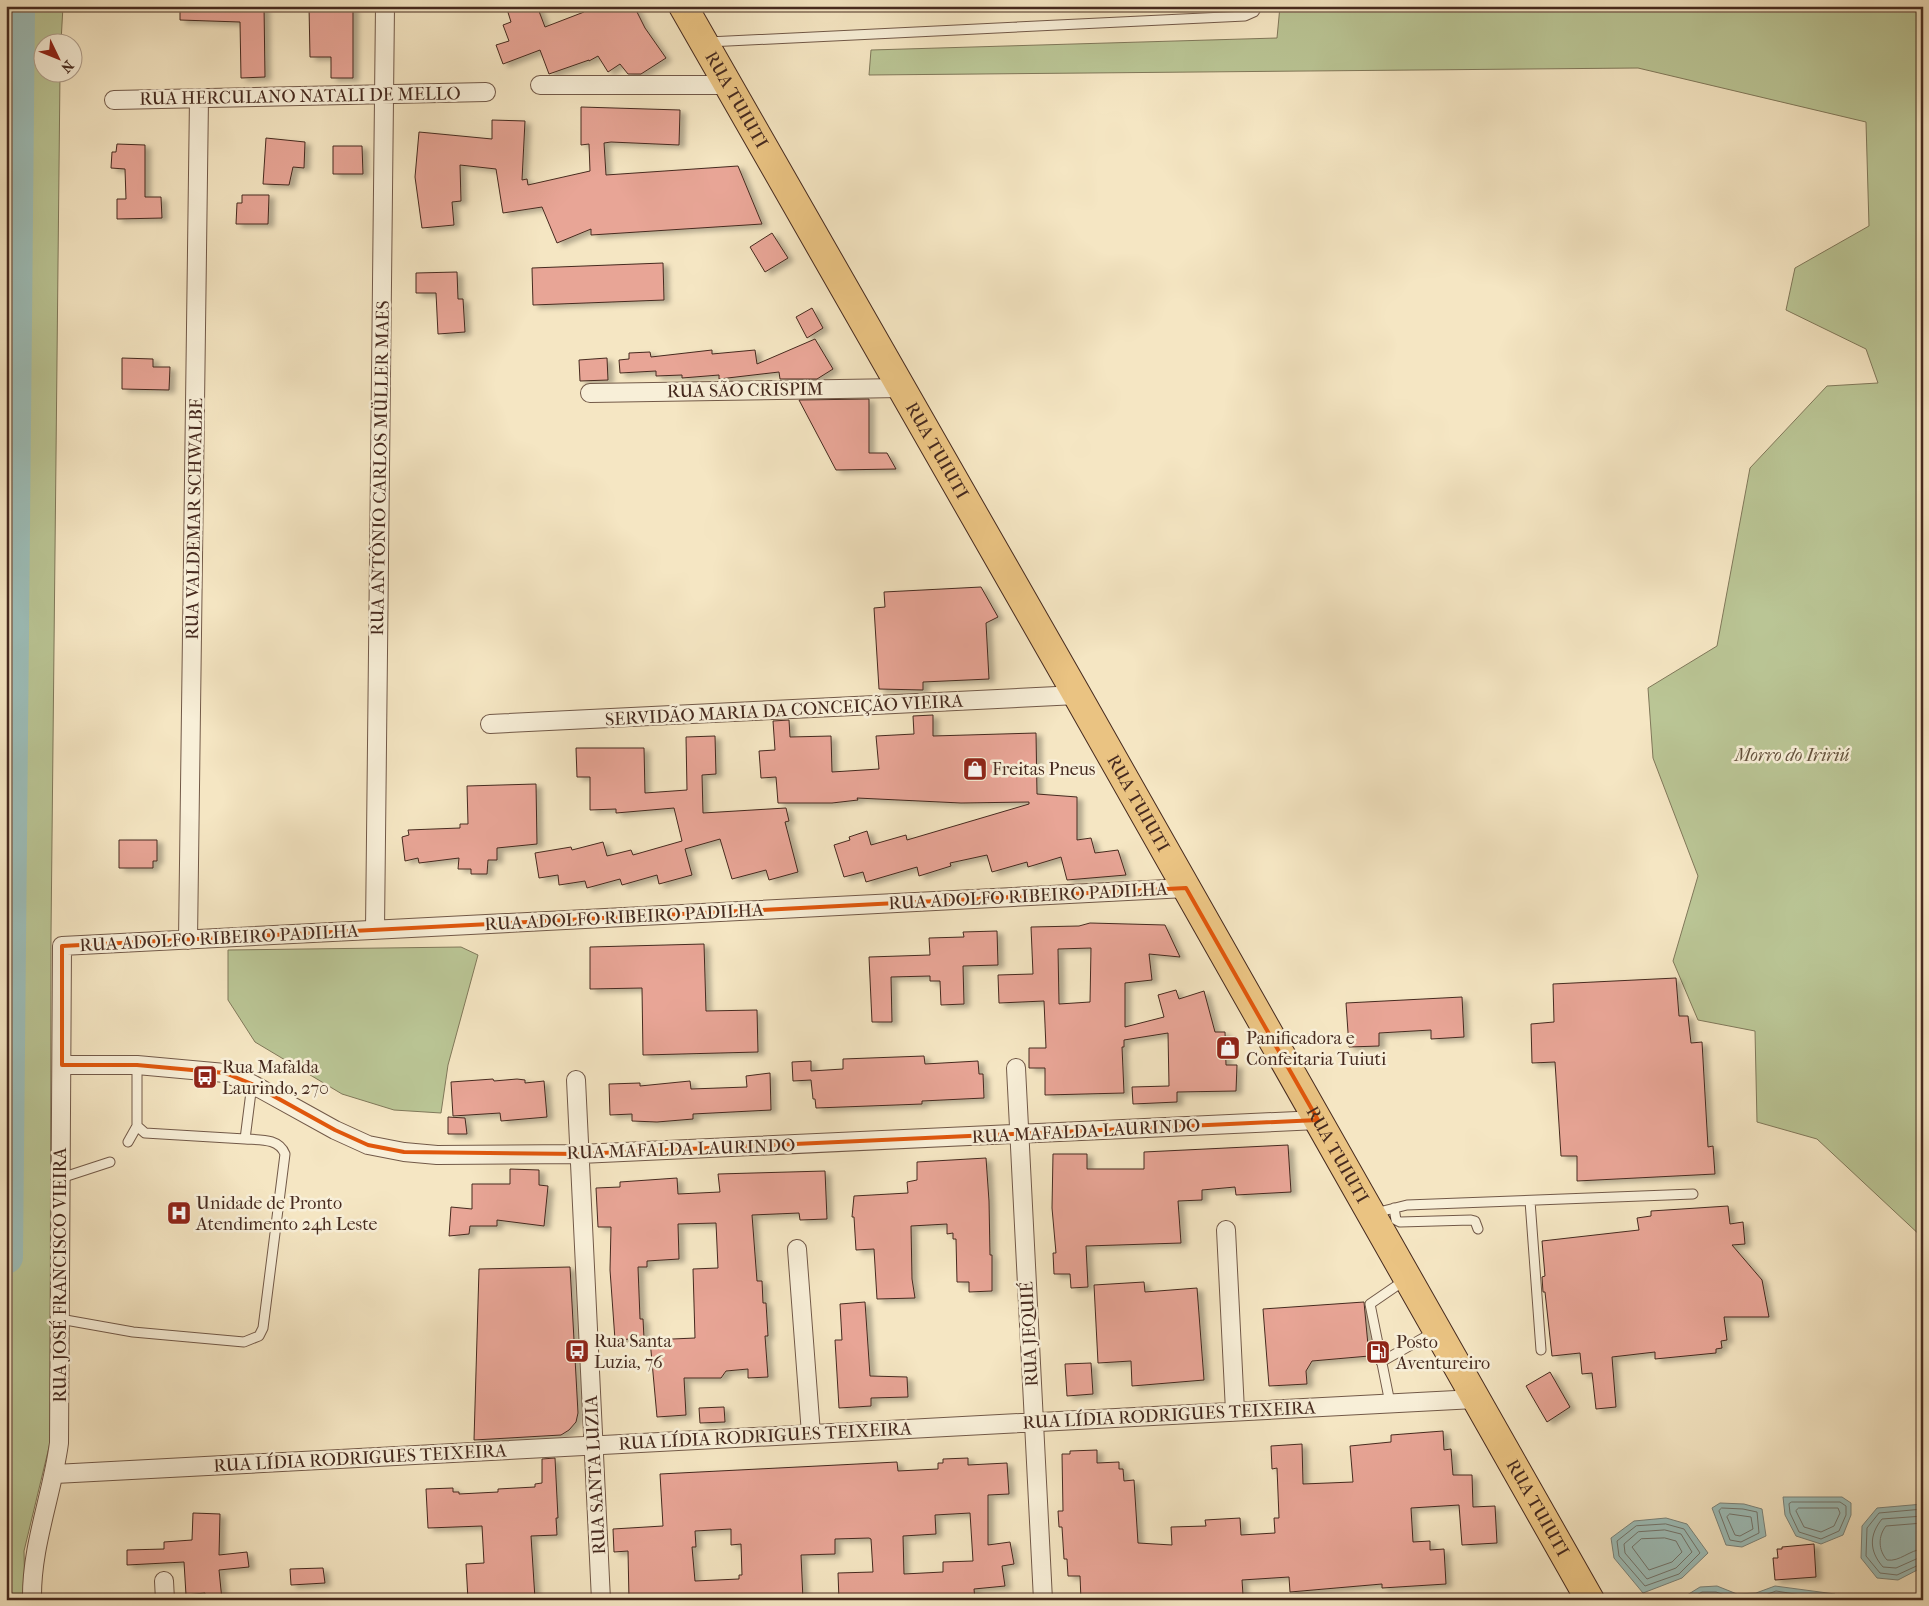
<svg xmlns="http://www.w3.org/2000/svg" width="1929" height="1606" viewBox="0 0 1929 1606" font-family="'IM FELL French Canon',serif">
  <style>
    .green { fill: #bac595; stroke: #80785a }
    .water { fill: #9dbeb9; stroke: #7a837b }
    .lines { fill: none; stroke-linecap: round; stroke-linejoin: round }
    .shore { stroke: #72746c; stroke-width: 1 }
    .river { stroke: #9dbeb9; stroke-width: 34 }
    .building { fill: #e8a596; stroke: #462a1f; fill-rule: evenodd; filter: url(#shadow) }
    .service-casing { stroke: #725948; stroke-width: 11 }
    .minor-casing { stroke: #725948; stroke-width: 20 }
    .primary-casing { stroke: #462a1f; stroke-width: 30 }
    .service { stroke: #f8efd8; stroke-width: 9 }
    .minor { stroke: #f8efd8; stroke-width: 18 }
    .primary { stroke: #eac382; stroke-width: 28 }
    .marked { fill: none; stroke: #e0570d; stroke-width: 4; stroke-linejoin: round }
    .labels { text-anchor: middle; stroke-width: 5; stroke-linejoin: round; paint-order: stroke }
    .street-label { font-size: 18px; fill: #462a1f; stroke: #f8efd8 }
    .park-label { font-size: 18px; font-style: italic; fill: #63513c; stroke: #f8efd8 }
    .poi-label { font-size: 18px; fill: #462a1f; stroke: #f8efd8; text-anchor: start }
  </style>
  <defs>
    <filter id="shadow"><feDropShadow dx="5.5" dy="3" stdDeviation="2.5" flood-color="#0004"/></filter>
  </defs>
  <rect width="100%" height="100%" fill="#f5e6c3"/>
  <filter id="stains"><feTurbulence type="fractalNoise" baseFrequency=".004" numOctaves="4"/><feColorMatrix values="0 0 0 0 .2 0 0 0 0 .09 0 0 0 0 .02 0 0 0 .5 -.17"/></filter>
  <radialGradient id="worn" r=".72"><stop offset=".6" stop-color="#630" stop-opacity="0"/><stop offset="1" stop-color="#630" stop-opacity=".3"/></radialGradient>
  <path class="green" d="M11,6h52l-2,36h-19v30l18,1 -9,862 -1,508 -26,108 1,49h-19v-1270z
    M1280,6h643v1232l-106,-99 -60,-17 -2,-91 -57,-11 -25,-59 25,-85 -45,-118 -5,-70 69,-42 33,-178 77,-82 51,-3 -12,-34 -80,-39 9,-42 74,-42 -3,-104 -228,-54 -769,7 2,-25 406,-12z
    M461,947l17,8 -30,110 -7,48 -47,-3 -52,-16 -87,-52 -27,-42v-50z"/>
  <path class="water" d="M1783,1497h59l9,6v12l-8,20 -22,9 -25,-8 -11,-21z
    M1720,1503l24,1 18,5 4,27 -24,11 -16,-2 -14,-37z
    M1923,1504v63l-25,13 -21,-2 -16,-20 1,-32 15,-18z
    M1666,1518l21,6 21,29 -26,25 -39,15 -29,-35 -3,-20 23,-17z
    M1717,1586l20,8 19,-1 19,-7 60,8 4,6h-160l21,-13z"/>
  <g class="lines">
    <path class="shore" d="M1792,1502h48l6,4v9l-7,16 -18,8 -22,-7 -9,-19 -1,-9z
      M1722,1508l21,1 14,3 2,21 -18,9 -11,-2 -11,-29z
      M1799,1508h39l2,5 -6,13 -13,6 -17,-5 -8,-16z
      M1923,1509l-44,4 -12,15 -1,28 14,17 17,2 26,-12
      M1730,1514l21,3 2,12 -13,7 -5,-1 -8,-18z
      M1923,1516l-41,3c-13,16 -13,32 1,48l13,1 27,-12
      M1923,1523l-37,3c-8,10 -8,24 1,34 13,2 22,-10 36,-11
      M1666,1524l18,5 16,24 -21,21 -34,12 -26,-30 -2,-15 19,-15z
      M1665,1530l16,4 11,18 -16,16 -29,11 -22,-26 -1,-9 14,-12z
      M1665,1538l11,3 6,11 -10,10 -23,8 -17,-23 9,-8z
      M1688,1600l14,-8h14l21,7 20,-1 19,-7 57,9"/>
    <path class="river" d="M6,1257l12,-1251"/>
  </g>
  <path class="building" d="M180,6h84l1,71 -24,1 -1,-56 -60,-2z
    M309,6h44v72h-22v-21h-21z
    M506,6h31l8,21 39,-15 -3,-6h53l11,22 21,30 -25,16h-13l-8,-10 -12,8 -10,-16 -9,5v-1l-40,14 -9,-24 -37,14 -7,-19 13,-4 -6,-16 8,-3z
    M581,107l99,3 -1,35 -68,-3 -7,1 2,32 132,-9 24,58 -171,11v-6l-34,14 -15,-36 -39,6 -7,-44 -36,-4 1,36 -9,1 2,23 -32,3 -7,-51 4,-45 73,7v-19l33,1 -3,59 5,-1 1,6 62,-14 -1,-27 -8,1z
    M266,138l39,4 -1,26 -11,-1 -4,18 -26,-1z
    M117,144l28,1v52h16l1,21 -45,1v-20h9l-1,-30 -14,-1 1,-16h4z
    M333,146h29l1,28h-30z
    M242,195h27l-1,29h-32l1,-21h5z
    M772,233l16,25 -23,14 -15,-25z
    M663,263l1,37 -131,5 -1,-37z
    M457,272l1,27h5l2,33 -27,2 -2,-41h-20v-20z
    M812,308l11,20 -16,10 -11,-21z
    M815,339l18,30 -16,10h-37l-1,-7 -60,7v-4l-37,3v-3l-26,1v-5l-36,2 -1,-13 10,-1v-6l21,-1 1,5 61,-7v4l43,-4 2,14z
    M122,358l31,1v8h17l-1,23 -47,-1z
    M607,358l1,22 -28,1 -1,-21z
    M869,399v54h18l9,16 -60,1 -37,-70z
    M981,587l17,30 -12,6 3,56 -66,3v8l-44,-1 -5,-81 11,-1 -1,-15z
    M933,715v21l103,-3 1,61 40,3v43l14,-2 4,15 23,-3 8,25 -59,5 -6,-23 -33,10 -1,-5 -35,10 -5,-17 -37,8 1,3 -32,10 -2,-9 -51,15 -3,-10 -19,5 -10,-32 16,-5 -1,-3 18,-6 4,14 35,-10 1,5 122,-36v-2l-68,1 -104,-5 1,2 -26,3h-54l-2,-26 -15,1 -2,-27 16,-1 -2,-29 16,-1 1,17 41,-1 1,36 47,-3 -3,-33 38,-2 -1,-18z
    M715,736l1,38 -14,1 1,38 83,-5 3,13 -4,1 13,50 -29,8 -3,-10 -34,9 -12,-40 -35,10 7,26 -33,9 -2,-9 -35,10 -2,-6 -33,9 -2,-7 -26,4 -1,-10 -19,3 -4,-25 36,-6 1,3 31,-8 4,14 24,-6 2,5 49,-14 -8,-33 -58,5v-4l-26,1v-33h-13l-1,-29h68l1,45 42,-3 -1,-53z
    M536,784l1,60 -40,4v12h-9l-1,14h-16v-5h-13l1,-11 -40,5 -1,-5 -13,3 -3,-24 7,-2 -1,-5 52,-2v-4h8l-1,-38z
    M119,840h38v21h-4v7h-34z
    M1090,923l75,2 15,32 -31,-3 3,26 -27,3v44l39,-10 -6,-22 18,-5 3,9 25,-8 11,41h10l1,33h11l-1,26 -59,1v10l-44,2 -1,-17 37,-1 -1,-53 -44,7v7h-2l2,46 -79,2v-27h-16v-20h17l-2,-47 -45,2 -1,-28 35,-1 -2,-47 48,-1zM1091,948l-1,54 -31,2 -1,-55z
    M997,931l1,34 -35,1 1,38 -23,1 -1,-24h-10v-5l-39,1 1,45h-20l-3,-65 61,-2 -1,-17 35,-1 -1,-5z
    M704,944l2,67 51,-1 1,42 -115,3 -1,-67 -52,1v-42z
    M1676,978l3,38h9l3,27 11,-1 6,105 5,-1 2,28 -138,7v-25h-16l-6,-94 -23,1 -1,-39 23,-2 -1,-38z
    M1462,997l2,40 -33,2v-9l-52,3v13l-30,1 -3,-44z
    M924,1056l1,8 53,-3 1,13h4l1,24 -62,3v3l-106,4 -1,-9h-2l-2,-19 -18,1 -1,-19 19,-1v10l32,-2v-10z
    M770,1073l1,37 -78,4v5l-36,3 -25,-1v-7l-22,1 -1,-31 31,-1v3l50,-5 1,8 56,-2 -1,-11z
    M493,1079l1,2 23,-2 8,1v3l19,-2 3,36 -46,4 -1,-8 -47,3 -2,-34z
    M448,1117l17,1 2,16h-19z
    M1288,1145l3,47 -55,3 -1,-8 -33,3v10l-24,1 3,42 -95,3 2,41 -17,1 -1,-14h-16l-1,-21h3l-4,-45 1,-54h34v15h57v-17z
    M986,1158l3,43 1,54h2v36l-23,1v-10h-12l-1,-43h-3v-6l-6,1v-10l-36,2 1,53 3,19 -38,1 -3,-50 -18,1 -2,-33h-2l2,-21 54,-3 -1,-11 10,-2v-18z
    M510,1169l29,1v15l9,1 -4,40 -47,-6v6h-27l-1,8 -20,2 2,-29 21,2v-25h38z
    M825,1171l2,48 -27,1 -1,-7 -47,2 5,66h5l1,22h3l2,33h-3l3,41 -20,1v-9l-22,2 -5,7h-37l2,37 -29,2 -7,-77 45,-2 -2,-69 25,-1 -2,-45 -38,1 1,35 -32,2v6h-9l2,52h3l1,19 -29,2 -5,-70 1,-43h-13l-2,-39 24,-1v-5l57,-4 1,16 42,-2 -2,-18z
    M1728,1206l2,18 13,-2 2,22 -13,1 30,35 7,37h-45l3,23 -6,1 1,7 -6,1v4l-61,6v-7l-43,5 4,50 -20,2 -4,-36 -10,1 -2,-21 -28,3 -7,-64h-2l-1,-15 3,-1 -3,-35 97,-11 -2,-12 14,-2v-5z
    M570,1267l8,146 -2,9 -7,8 -8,5 -87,5 5,-171z
    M1144,1282l1,10 52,-4 7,92 -72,6 -1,-25 -33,2 -4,-78z
    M865,1302l5,74 37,1 1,20 -37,1v8l-32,2 -4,-68h7l-2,-36z
    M1364,1302l5,54 -57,5 -6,10 1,13 -38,2 -6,-77z
    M1091,1363l2,31 -26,2 -2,-32z
    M1550,1372l20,35 -23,15 -21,-36z
    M724,1407l1,15 -25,1 -1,-15z
    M1443,1431l1,19 7,-1 2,26h19l1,32 22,-1 2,37 -35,2 -3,-40 -48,3 2,34 17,-1v9l14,-1 2,35 -64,4v-4l-92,8 -1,-15 -47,3 1,15 -66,5 -2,-2 -94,2 -1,-24h-12l-1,-17h-3l-2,-32h-3l-1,-16h5l-1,-57h8v-3l27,-1v13l22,-1v7h4l1,12 10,-1 4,63 34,2 -1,-18 35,-1 -1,-6 35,-2 1,17 34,-2 -1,-15h5l-2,-50 -5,1 -1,-23 31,-2 1,40 50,-2 -3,-36 41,-4v-7z
    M555,1458l3,60h-2l1,17 -26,1 4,63 -67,1 -2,-36 18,-1 -2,-37 -54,2 -2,-39 27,-1v4h6v2l39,-2v-3l37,-2v-3l7,-1v-24z
    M968,1458v7l39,-2 2,31 -21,1v50l22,-3 4,22 -12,2 3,20 -31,3 1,11h-136l-1,-27 35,-1 -2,-33 -2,-1 -34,1v15l-34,1 2,45h-174l-1,-49 -14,1 -1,-23 50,-3 -3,-52 237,-12 1,9 40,-2v-6h5v-4zM970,1513l3,48 -30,1v10l-39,2 -1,-38 33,-2 -1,-19zM731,1529v16l10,-1 1,31h-3v4l-44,2 -3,-34h4l-1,-16z
    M193,1513l27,1 -1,41 28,-3 2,15 -30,3 3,30h-17v-7l-19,2 -2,-33 -57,3v-15l37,-1v-7l28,-2z
    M1814,1544l2,33 -41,3 -2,-22h5l-1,-9h5v-2z
    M323,1568l2,15 -34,2 -1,-16z"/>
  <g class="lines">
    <defs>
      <path id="service" d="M708,42l537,-26 9,-4 4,-6
        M137,1065v61l8,7 100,6 7,-55
        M128,1142l9,-16
        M61,1178l49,-16
        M1530,1201l11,149
        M1394,1208l2,12 4,2 71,-2 4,1 3,8
        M1375,1213l32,-8 286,-11
        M60,1319l73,13 111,10 15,-6 4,-8 22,-174c-6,-16 -25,-14 -40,-15
        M1381,1362l53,-30
        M1390,1403l-20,-99 35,-24"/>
      <path id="minor" d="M540,85h187
        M114,100l372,-8
        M590,393l311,-5
        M490,724l587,-29
        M375,930l10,-924
        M188,940l11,-842
        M62,1065h75l88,8 27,11 83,46 33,15 36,7 33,3 143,-1 738,-34
        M1016,1068l27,532
        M576,1080l25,520
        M1226,1230l9,181
        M797,1249l14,185
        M55,1474l1420,-75
        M164,1581l1,19
        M32,1600c-1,-54 20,-104 27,-157l3,-497 1124,-58"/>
      <g id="primary">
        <path id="s1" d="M683,6l394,689 513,905"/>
      </g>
    </defs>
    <use href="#service" class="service-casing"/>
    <use href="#minor" class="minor-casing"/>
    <use href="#primary" class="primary-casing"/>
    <use href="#service" class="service"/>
    <use href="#minor" class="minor"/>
    <use href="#primary" class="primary"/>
  </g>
  <path class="marked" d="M1186,888l132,232 -738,34 -176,-2 -36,-7 -33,-15 -83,-46 -27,-11 -88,-8h-75v-119z"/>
  <defs>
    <symbol id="shop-square" viewBox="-11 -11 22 22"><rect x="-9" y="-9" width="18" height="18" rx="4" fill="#8f2418" stroke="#f8efd8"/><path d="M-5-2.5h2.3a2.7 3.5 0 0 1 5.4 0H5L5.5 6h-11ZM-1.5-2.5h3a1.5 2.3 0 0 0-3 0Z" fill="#fff"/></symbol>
    <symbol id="bus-square" viewBox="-11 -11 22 22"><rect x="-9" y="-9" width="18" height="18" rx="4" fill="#8f2418" stroke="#f8efd8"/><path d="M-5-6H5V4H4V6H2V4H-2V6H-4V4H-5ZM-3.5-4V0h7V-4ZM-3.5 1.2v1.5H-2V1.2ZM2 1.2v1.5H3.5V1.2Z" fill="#fff"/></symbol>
    <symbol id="hospital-square" viewBox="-11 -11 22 22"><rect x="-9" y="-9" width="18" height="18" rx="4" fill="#8f2418" stroke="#f8efd8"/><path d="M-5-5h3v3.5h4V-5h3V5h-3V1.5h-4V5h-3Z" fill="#fff"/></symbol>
    <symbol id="fuel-square" viewBox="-11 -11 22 22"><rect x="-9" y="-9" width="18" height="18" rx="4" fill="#8f2418" stroke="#f8efd8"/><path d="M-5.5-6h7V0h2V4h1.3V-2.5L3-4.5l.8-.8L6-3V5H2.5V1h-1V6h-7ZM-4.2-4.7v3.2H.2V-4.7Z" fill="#fff"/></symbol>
  </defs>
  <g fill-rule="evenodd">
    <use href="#shop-square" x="961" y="755" width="28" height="28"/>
    <use href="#shop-square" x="1214" y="1034" width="28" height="28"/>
    <use href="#bus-square" x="191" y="1063" width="28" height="28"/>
    <use href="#hospital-square" x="165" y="1199" width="28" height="28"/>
    <use href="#bus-square" x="563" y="1337" width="28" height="28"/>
    <use href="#fuel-square" x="1364" y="1338" width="28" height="28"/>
  </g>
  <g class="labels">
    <g class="street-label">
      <text transform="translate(300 96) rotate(-1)" y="6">RUA HERCULANO NATALI DE MELLO</text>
      <text dy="6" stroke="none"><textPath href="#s1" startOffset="108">RUA TUIUTI</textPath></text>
      <text transform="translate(745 390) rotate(-1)" y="6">RUA SÃO CRISPIM</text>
      <text dy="6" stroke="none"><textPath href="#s1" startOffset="512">RUA TUIUTI</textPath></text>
      <text transform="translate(380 468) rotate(-89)" y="6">RUA ANTÔNIO CARLOS MÜLLER MAES</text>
      <text transform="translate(194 519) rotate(-89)" y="6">RUA VALDEMAR SCHWALBE</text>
      <text transform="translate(784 710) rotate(-3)" y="6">SERVIDÃO MARIA DA CONCEIÇÃO VIEIRA</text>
      <text dy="6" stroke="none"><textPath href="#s1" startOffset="918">RUA TUIUTI</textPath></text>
      <text transform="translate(1028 896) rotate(-3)" y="6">RUA ADOLFO RIBEIRO PADILHA</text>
      <text transform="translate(624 917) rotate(-3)" y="6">RUA ADOLFO RIBEIRO PADILHA</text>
      <text transform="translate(219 938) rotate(-3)" y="6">RUA ADOLFO RIBEIRO PADILHA</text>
      <text transform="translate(1086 1131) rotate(-3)" y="6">RUA MAFALDA LAURINDO</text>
      <text transform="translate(681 1149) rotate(-2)" y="6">RUA MAFALDA LAURINDO</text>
      <text dy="6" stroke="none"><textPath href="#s1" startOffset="1322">RUA TUIUTI</textPath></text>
      <text transform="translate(60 1275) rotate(-90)" y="6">RUA JOSÉ FRANCISCO VIEIRA</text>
      <text transform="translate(1029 1334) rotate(-93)" y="6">RUA JEQUIÉ</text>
      <text transform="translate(1169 1415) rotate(-3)" y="6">RUA LÍDIA RODRIGUES TEIXEIRA</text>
      <text transform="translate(765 1436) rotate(-3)" y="6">RUA LÍDIA RODRIGUES TEIXEIRA</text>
      <text transform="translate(360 1458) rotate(-3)" y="6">RUA LÍDIA RODRIGUES TEIXEIRA</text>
      <text transform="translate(595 1475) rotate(-93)" y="6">RUA SANTA LUZIA</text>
      <text dy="6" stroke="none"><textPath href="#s1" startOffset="1728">RUA TUIUTI</textPath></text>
    </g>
    <g class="park-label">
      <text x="1792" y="761">Morro do Iririú</text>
    </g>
    <g class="poi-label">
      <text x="992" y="775">Freitas Pneus</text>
      <text x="1246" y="1044">Panificadora e<tspan x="1246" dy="21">Confeitaria Tuiuti</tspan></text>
      <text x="222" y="1073">Rua Mafalda<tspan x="222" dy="21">Laurindo, 270</tspan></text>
      <text x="196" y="1209">Unidade de Pronto<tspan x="196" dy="21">Atendimento 24h Leste</tspan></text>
      <text x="594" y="1347">Rua Santa<tspan x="594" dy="21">Luzia, 76</tspan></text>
      <text x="1396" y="1348">Posto<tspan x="1396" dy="21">Aventureiro</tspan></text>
    </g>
  </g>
  <rect width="1929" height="1606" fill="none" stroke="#f5e6c3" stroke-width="25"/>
  <rect x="8" y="8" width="1914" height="1591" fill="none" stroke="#462a1f" stroke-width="2.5"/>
  <rect x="12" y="12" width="1904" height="1581" fill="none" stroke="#462a1f"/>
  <g transform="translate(58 58) rotate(133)"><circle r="24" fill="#f8efd8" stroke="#b1a08e"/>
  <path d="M0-4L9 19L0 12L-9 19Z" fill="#8f2418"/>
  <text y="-8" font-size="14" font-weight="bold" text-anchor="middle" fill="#462a1f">N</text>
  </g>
  <rect width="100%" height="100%" filter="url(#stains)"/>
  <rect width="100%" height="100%" fill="url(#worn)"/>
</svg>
